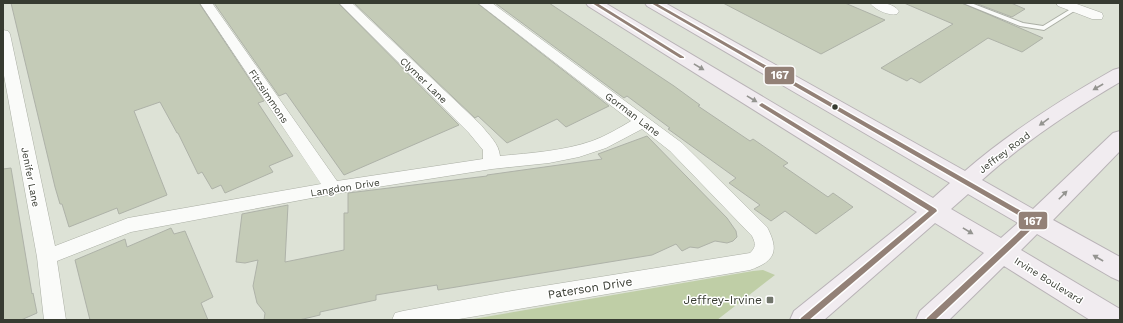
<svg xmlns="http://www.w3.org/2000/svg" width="1123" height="323" viewBox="0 0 1123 323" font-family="'Work Sans',sans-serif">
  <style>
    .green { fill: #bfcea6 }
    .building { fill: #c4cbb7; stroke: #aeb2a8 }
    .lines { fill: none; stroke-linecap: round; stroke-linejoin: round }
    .service-casing { stroke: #abafa5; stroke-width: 2 }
    .minor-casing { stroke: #abafa5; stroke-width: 1 }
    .primary-casing { stroke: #b9b3b7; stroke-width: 2 }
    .service { fill: #fafbf9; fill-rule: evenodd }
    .minor { fill: #fafbf9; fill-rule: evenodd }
    .primary { fill: #f1ecf0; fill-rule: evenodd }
    .bus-1-casing { stroke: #fff; stroke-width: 3 }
    .bus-1 { fill: #938177; fill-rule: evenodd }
    .oneway { fill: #949490 }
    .bus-dot { fill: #373b31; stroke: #fff; stroke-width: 1.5 }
    .poi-dot { fill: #71756b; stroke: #fff; stroke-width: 1.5 }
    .labels { text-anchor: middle; stroke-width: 3; stroke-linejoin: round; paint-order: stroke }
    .street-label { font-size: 10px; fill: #373b31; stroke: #fff }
    .near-street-label { font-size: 12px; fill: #373b31; stroke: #fff }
    .near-poi-label { font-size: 12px; fill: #373b31; stroke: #fff; text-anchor: end }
    .line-badge { stroke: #fff; stroke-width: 1.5 }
    .badge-label { font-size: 11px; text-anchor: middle; font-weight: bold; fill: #fff }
  </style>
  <rect width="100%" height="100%" fill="#dde2d6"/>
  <path class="green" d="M763,270l12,5 -58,45h-250l286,-49z"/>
  <path class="building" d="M11,3h188l65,98 -6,2 35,53 -24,10 4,6 -48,21 -4,-8 -9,4 -10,-17 -4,2 -20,-41h-1l-17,-31 -26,9 33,84 -48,19 -2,-6 -48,19 -7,-23h-2l-5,-17z
    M214,3h124l121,122 -115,50 -58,-82 -7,3z
    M354,3h123l132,103 -43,21 -9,-8 -50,24 -29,-27 -3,2z
    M495,3h54l125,83 26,19 -2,1 52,35 3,-2 35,24 -5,3 45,31 5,-4 20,14 -37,27 -31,-23 -14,10 -17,-12 6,-4 -31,-22 7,-5 -68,-49 2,-1 -43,-32 -3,2z
    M723,3h122l40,17 -64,34z
    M904,3h58l81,35 -21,14 -34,-14 -68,45 -9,-5 -4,3 -26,-13 72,-44z
    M975,3h36l14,6 -13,8z
    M647,136l80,82 9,13 1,6 -4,4 -6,2 -12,-2 -17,7 -8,-1 -8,4 -6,-7 -24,11 -214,35 -1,-5 -61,10v5l-56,12v3l-21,5h-35l1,-7 -8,-10 -4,-17 5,-26 -13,3 -9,-1 6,-48 46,-9 -3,57 59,-12v-37h4v-20l139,-17v-1l115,-16 -4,-5z
    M11,168l21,126 1,-1 4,20 -16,7h-18v-151z
    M171,228l3,6 11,-3 28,66 -12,6 7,17h-118l-15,-60 50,-21 2,8z"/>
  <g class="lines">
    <defs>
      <path id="service" d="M963,3h8l52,20 20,3 31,-19h4l1,1 -35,22 -24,-4z"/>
      <path id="minor" d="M200,3h12l125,178 146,-22v-9l-14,-17 -130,-130h13l129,122c8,10 18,19 19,31 31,-3 63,-5 92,-15 14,-5 27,-13 39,-20l-153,-118h14l190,140 85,84c12,23 9,34 -17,43l-297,50h-61l3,-7 8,-2 109,-20 238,-38c6,-6 6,-9 2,-17l-82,-85 -28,-22 -36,19 -27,9 -30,6 -57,6 -159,25 -202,38 -74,29 9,59h-22l-7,-63 -34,-187v-40l5,1 2,3 45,212 73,-28 193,-34z
        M870,3c10,0 22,-1 29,8l-2,3c-8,2 -22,-4 -27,-11z
        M1056,3h18l28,10 1,3 -1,3h-10l-34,-13z"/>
      <path id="primary" d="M586,3h19l328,195 17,-15 -303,-177 -2,-3h20l300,168c45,-39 97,-72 148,-101l7,-2v14c-48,28 -97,61 -138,98l51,29 80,-76 7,-2v20l-67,69 67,37v24l-9,-4 -74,-43 -16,16 99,59v11h-30l-86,-54 -55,54h-33l4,-9 64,-58 -49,-30 -111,97h-34l4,-9 123,-99 -329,-206zM968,194l50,29 -17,15 -50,-29z"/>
    </defs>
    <use href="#service" class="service-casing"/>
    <use href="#minor" class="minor-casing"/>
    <use href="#primary" class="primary-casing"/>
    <use href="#service" class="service"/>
    <use href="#minor" class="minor"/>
    <use href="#primary" class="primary"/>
    <defs>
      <path id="bus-1" d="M592,3h5l87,54v1h-4z
        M651,3h5l381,217 1,2 -1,2 -102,96h-9l1,-2 103,-96z
        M762,103l174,106 1,2 -128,109h-9l1,-2 128,-107 -169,-105 -1,-1z"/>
    </defs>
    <use href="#bus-1" class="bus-1-casing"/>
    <use href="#bus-1" class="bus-1"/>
  </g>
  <defs><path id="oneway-solid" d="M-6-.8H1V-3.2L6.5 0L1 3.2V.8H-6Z"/></defs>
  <g class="oneway">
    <use href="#oneway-solid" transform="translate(699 67) rotate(31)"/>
    <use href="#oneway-solid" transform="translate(1098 87) rotate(150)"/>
    <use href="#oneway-solid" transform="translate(752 99) rotate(31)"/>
    <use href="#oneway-solid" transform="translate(1044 122) rotate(144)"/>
    <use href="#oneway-solid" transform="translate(1063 195) rotate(-45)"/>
    <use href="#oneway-solid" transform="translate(968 231) rotate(31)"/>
    <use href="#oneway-solid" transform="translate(1098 258) rotate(-150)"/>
  </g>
  <circle class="bus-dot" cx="835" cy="107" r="3.5"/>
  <rect class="poi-dot" x="766" y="296" width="8" height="8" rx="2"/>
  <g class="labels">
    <g class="street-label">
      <text transform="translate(424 80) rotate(44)" y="4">Clymer Lane</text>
      <text transform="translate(269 96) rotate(56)" y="4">Fitzsimmons</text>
      <text transform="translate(633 114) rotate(37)" y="4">Gorman Lane</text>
      <text transform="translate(1004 152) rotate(-37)" y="4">Jeffrey Road</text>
      <text transform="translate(31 177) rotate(79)" y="4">Jenifer Lane</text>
      <text transform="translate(345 187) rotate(-9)" y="4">Langdon Drive</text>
      <text transform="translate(1049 280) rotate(32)" y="4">Irvine Boulevard</text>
    </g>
    <g class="near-street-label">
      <text transform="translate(590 288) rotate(-9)" y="4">Paterson Drive</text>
    </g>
    <g class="near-poi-label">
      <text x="762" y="304">Jeffrey-Irvine</text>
    </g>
  </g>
  <g class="line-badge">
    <rect x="764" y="66" width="31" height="19" rx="4" fill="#938177"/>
    <rect x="1018" y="211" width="30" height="19" rx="4" fill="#938177"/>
  </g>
  <g class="badge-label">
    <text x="780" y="79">167</text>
    <text x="1033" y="225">167</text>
  </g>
  <rect width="1123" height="323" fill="none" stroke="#373b31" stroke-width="8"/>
</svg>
